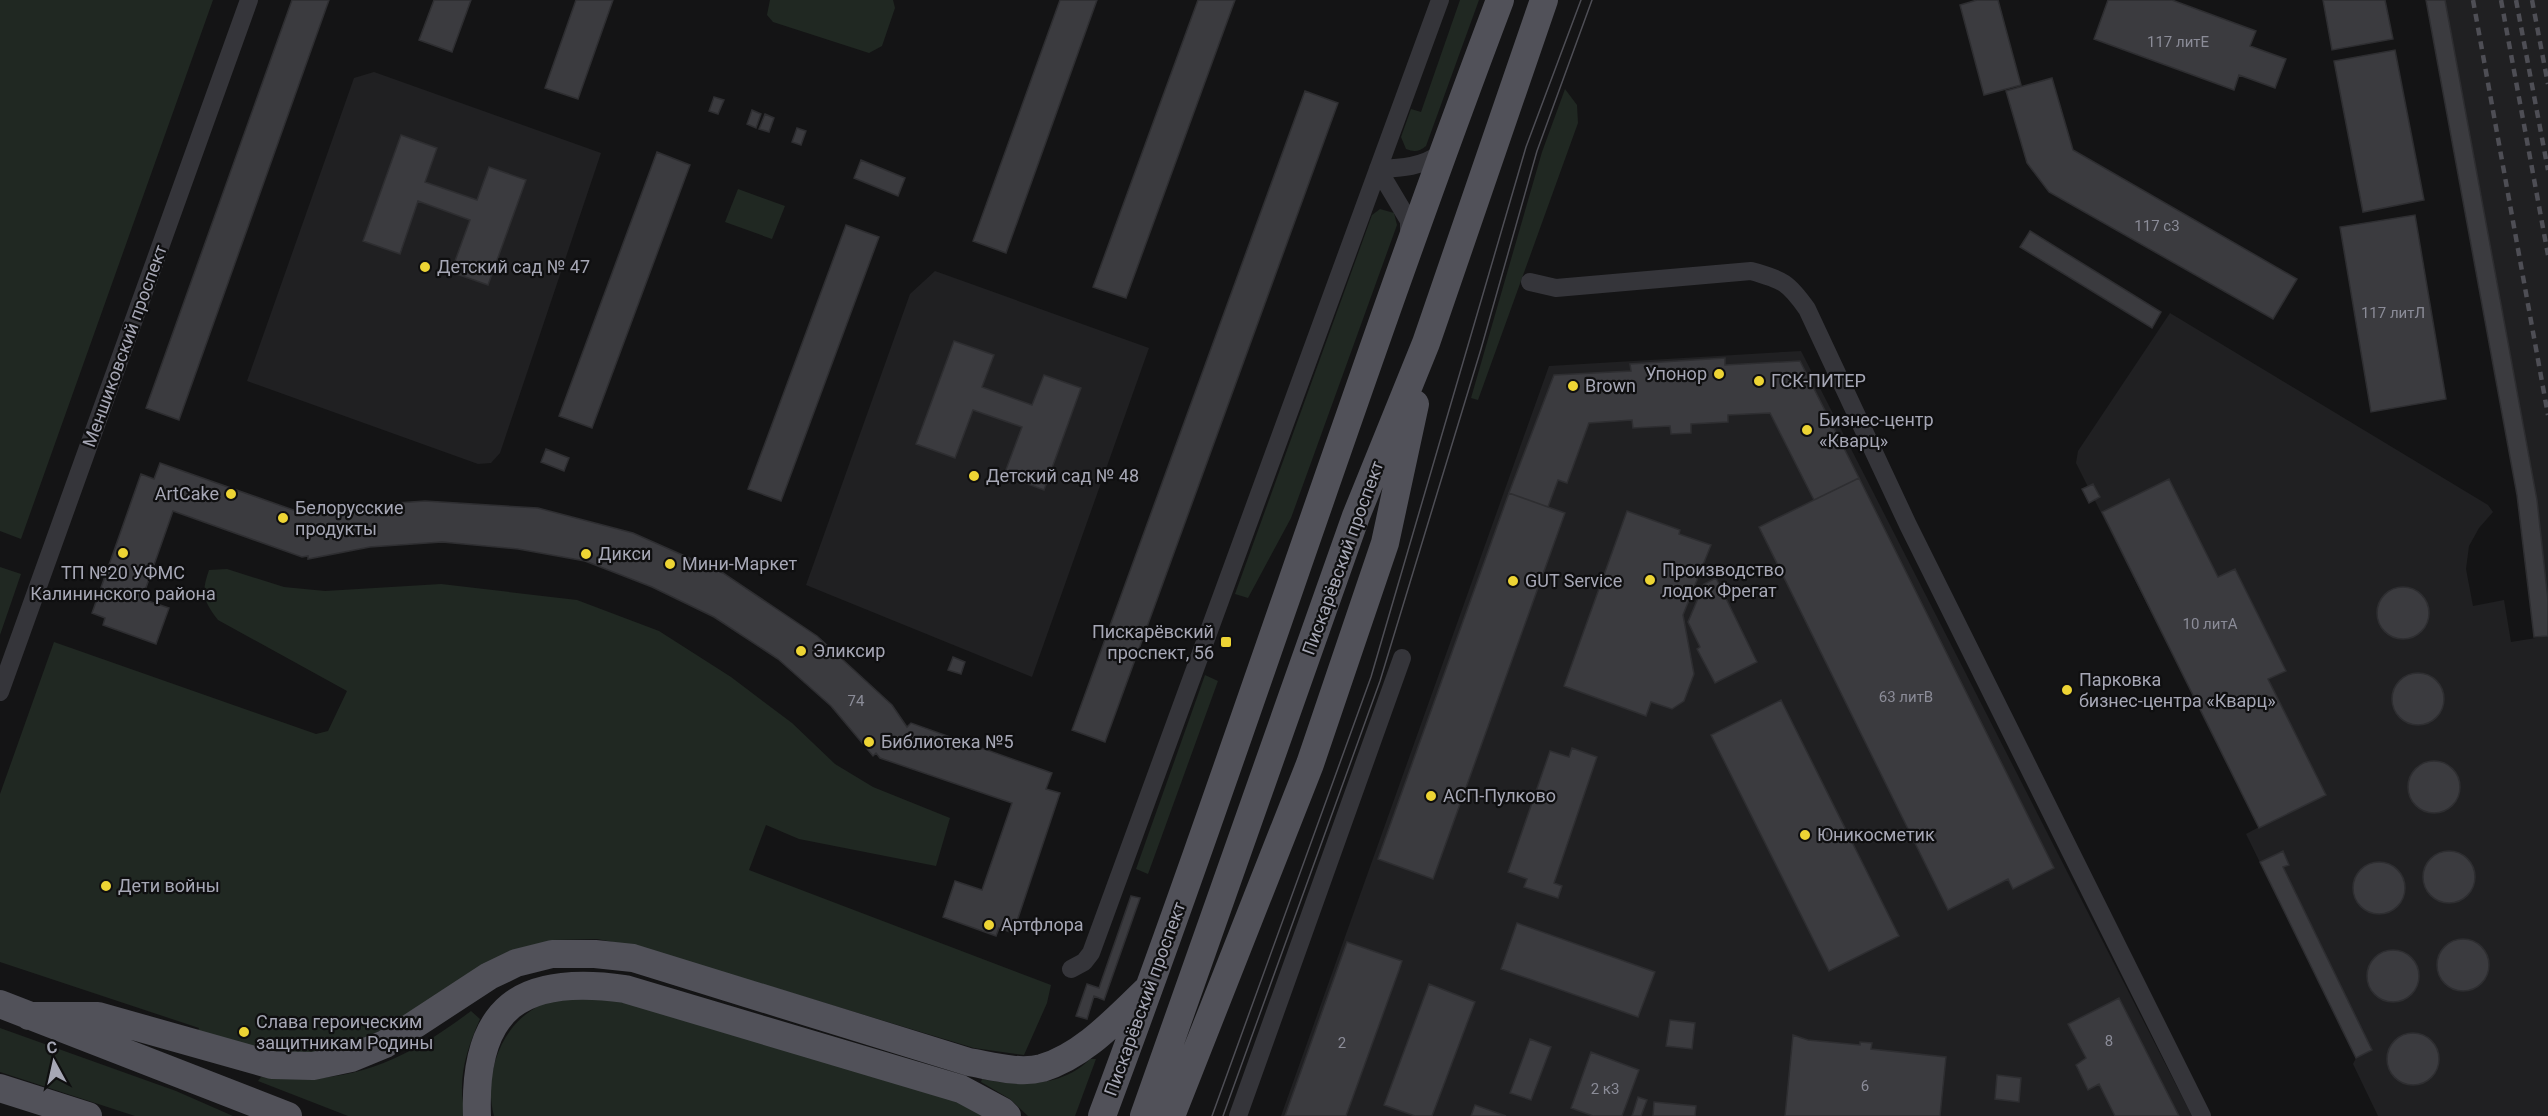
<svg xmlns="http://www.w3.org/2000/svg" width="2548" height="1116" viewBox="0 0 2548 1116" font-family="Roboto,sans-serif">
  <style>
    .built { fill: #202022 }
    .green { fill: #202822 }
    .building { fill: #3b3b3f; stroke: #2e2e31; stroke-width: 1.5 }
    .lines { fill: none; stroke-linecap: round; stroke-linejoin: round }
    .minor { stroke: #35353a; stroke-width: 18 }
    .primary { stroke: #515159; stroke-width: 28 }
    .tram { stroke: #4e4e55; stroke-width: 1.5 }
    .rail { stroke: #4e4e55; stroke-width: 4.5; stroke-dasharray: 8 6; stroke-linecap: butt }
    .poi-dot { fill: #edd434; stroke: #0f0f10; stroke-width: 2 }
    .labels { text-anchor: middle; stroke-width: 4.5; stroke-linejoin: round; paint-order: stroke }
    .number-label { font-size: 15px; fill: #8b8c98 }
    .poi-label { font-size: 18px; fill: #a6a7b5; stroke: #0f0f10; text-anchor: start }
    .street-label { font-size: 18px; fill: #a6a7b5; stroke: #0f0f10 }
  </style>
  <rect width="100%" height="100%" fill="#141415"/>
  <path class="built" d="M2445,0h103v600l-11,-100z
    M374,72l227,81 -101,300 -9,10 -13,1 -231,-83 107,-303z
    M935,271l214,77 -117,329 -226,-92 104,-291z
    M2170,313l318,192 5,7 -14,16 -10,18 -3,23 7,37 31,-6 7,42 37,-6v480h-170l-25,-52 3,-6 -110,-224 13,-7 -183,-364 2,-12z
    M1801,351l391,765h-911l268,-750z"/>
  <path class="green" d="M0,0h213l-192,539 -21,-8z
    M770,0h123l2,8 -13,38 -13,7 -96,-31 -6,-7z
    M1460,0h19l-53,146c-7,6 -12,6 -20,3l-5,-12 10,-28 10,3z
    M1565,89l12,16 1,18 -100,277 -7,-2 71,-246z
    M738,189l47,17 -13,33 -47,-17z
    M1380,209l14,4 3,12 -106,293 -43,80 -13,-4 137,-379z
    M0,567l21,7 -21,61z
    M227,569l57,18 41,4 116,-7 136,16 82,31 72,46 61,46 43,41 38,23 77,31 -14,48 -137,-27 -33,-14 -17,45 302,115 -4,18 -23,52 -50,-7 -335,-101 -42,-8 -44,1 -171,90 -34,15 -36,8 -41,1 -75,-16 3,-10 -199,-66v-168l54,-152 262,92 12,-3 19,-40 -129,-71c-15,-19 -17,-27 -9,-50z
    M1205,675l13,6 -70,193 -12,-5z
    M570,997l51,2 335,100 30,17h-492c-11,-41 7,-94 49,-112 8,-3 18,-5 27,-7z
    M471,1011l9,8c-14,32 -24,63 -14,97h-118l-90,-35 3,-4c87,9 141,-14 210,-66z
    M0,1028l176,63 57,25h-98l-135,-44z
    M1090,1059h6l-21,57h-47l-18,-17 -29,-17 1,-3c36,8 81,8 108,-20z"/>
  <path class="building" d="M292,0h37l-150,420 -33,-12z
    M434,0h37l-19,52 -33,-12z
    M576,0h37l-35,99 -33,-11z
    M1060,0h37l-91,253 -33,-12z
    M1198,0h37l-109,298 -33,-11z
    M1977,0h21l23,85 -37,10 -24,-90z
    M2108,0h64l84,31 -6,15 36,13 -11,29 -36,-13 -5,15 -140,-51z
    M2323,0h62l8,39 -61,11z
    M2426,0h19l92,500 11,100v36l-14,1 -17,-142z
    M2395,50l29,150 -61,12 -29,-151z
    M2052,78l21,72 224,129 -24,40 -224,-127 -22,-29 -21,-72z
    M1305,91l33,12 -233,639 -33,-12z
    M714,97l10,3 -6,14 -9,-3z
    M752,110l9,4 -5,14 -9,-4z
    M765,114l9,4 -5,14 -10,-3z
    M797,128l9,3 -5,14 -9,-3z
    M401,135l36,13 -12,34 52,18 12,-33 37,13 -38,105 -37,-13 19,-52 -52,-19 -18,53 -37,-13z
    M657,152l33,13 -98,263 -33,-12z
    M861,160l44,18 -7,18 -44,-18z
    M2415,215l31,184 -75,13 -31,-185z
    M846,225l33,12 -98,264 -33,-12z
    M2030,231l131,81 -9,16 -132,-81z
    M954,341l40,14 -12,32 50,18 12,-30 37,13 -37,102 -40,-15 18,-48 -49,-17 -18,48 -39,-14z
    M1725,358v7l75,-4 59,117 -45,22 -44,-87 -42,2v7l-37,2v9l-20,1 -1,-8 -37,2 -1,-8 -43,3 -22,60 -9,-3 -10,27 -39,-14 45,-118 77,-4 -1,-7z
    M546,449l23,9 -5,13 -23,-9z
    M160,463l139,49 1,3 67,-10 58,-4 113,7 95,25 90,40 94,63 75,69 15,22 4,-4 141,50 -6,16 14,4 -47,140 -14,-5 -3,8 -53,-19 12,-36 27,9 30,-87 -132,-45 -4,-5 -3,3 -42,-50 -53,-47 -64,-42 -62,-30 -67,-26 -67,-12 -76,-7 -72,5 -62,12v-3l-6,1 -129,-46 -31,88 27,9 -13,36 -53,-19 2,-7 -13,-5 24,-68 25,-71 13,5z
    M1859,478l195,390 -41,21 -5,-10 -60,31 -189,-383z
    M2169,479l49,98 17,-8 51,102 -18,8 58,116 -67,33 -157,-316z
    M2093,484l7,13 -11,6 -7,-14z
    M1509,493l56,20 -132,366 -55,-20z
    M1627,511l53,19 -1,4 32,11 -28,70 11,59 -10,27 -12,8 -21,-7 -5,14 -82,-30z
    M1716,578l41,84 -42,21 -18,-34 3,-2 -12,-25 16,-38z
    M2377 613a26 26 0 1 1 52 0a26 26 0 1 1-52 0Z
    M953,657l12,5 -4,12 -13,-4z
    M2392 699a26 26 0 1 1 52 0a26 26 0 1 1-52 0Z
    M1781,700l118,236 -70,35 -118,-236z
    M1572,748l25,9 -43,126 8,3 -4,12 -34,-11 3,-8 -19,-7 42,-121 19,6z
    M2408 787a26 26 0 1 1 52 0a26 26 0 1 1-52 0Z
    M2283,851l6,14 -6,2 89,183 -16,8 -96,-196z
    M2423 877a26 26 0 1 1 52 0a26 26 0 1 1-52 0Z
    M2353 888a26 26 0 1 1 52 0a26 26 0 1 1-52 0Z
    M1131,896l9,2 -36,102 -10,-4 -7,23 -11,-3 11,-32 12,4z
    M1517,923l138,49 -17,45 -137,-48z
    M2437 965a26 26 0 1 1 52 0a26 26 0 1 1-52 0Z
    M1347,942l55,19 -3,9 -53,146h-61z
    M2367 976a26 26 0 1 1 52 0a26 26 0 1 1-52 0Z
    M1429,984l46,18 -43,114h-17l-31,-11z
    M2119,998l60,118h-64l-16,-32 -11,6 -12,-25 10,-7 -18,-34z
    M1670,1020l25,3 -3,26 -26,-3z
    M2387 1059a26 26 0 1 1 52 0a26 26 0 1 1-52 0Z
    M1793,1035l15,5 52,5v-3l12,1 -1,6 75,8 -6,59h-155z
    M1530,1039l21,8 -20,53 -21,-7z
    M1591,1052l48,18 -17,46h-29l-22,-8z
    M1997,1075l24,3 -2,24 -24,-3z
    M1638,1097l9,3 -6,16h-9z
    M1654,1102l42,4 -1,10h-42z
    M1475,1105l31,11h-35z"/>
  <g class="lines">
    <path class="minor" d="M1378,169l31,52v18
      M1378,169c25,-1 43,-2 64,-16
      M1530,282l26,6 195,-17c32,9 37,11 56,38l101,216 294,591
      M0,692l249,-692
      M1071,969l13,-7 7,-9 349,-953
      M1238,1116l164,-458"/>
    <path class="primary" d="M0,1004l288,112
      M29,1016h69l174,49 41,1 38,-8 34,-14 104,-68 27,-13 36,-9h43l38,4 336,104c23,4 50,12 73,6 43,-13 76,-51 107,-80
      M0,1088l88,28
      M477,1116c-4,-109 44,-142 148,-127l336,100 41,22 5,5
      M1102,1116c138,-370 258,-747 398,-1116
      M1144,1116l212,-600 70,-173 118,-343
      M1171,1116l139,-352 75,-221 30,-139"/>
    <path class="tram" d="M1212,1116l159,-439 155,-530 55,-147
      M1223,1116l157,-435 101,-332 56,-198 55,-151"/>
    <path class="rail" d="M2473,0l75,415
      M2501,0l47,255
      M2516,0l32,170
      M2532,0l16,84"/>
  </g>
  <g class="poi-dot">
    <circle cx="425" cy="267" r="6"/>
    <circle cx="1719" cy="374" r="6"/>
    <circle cx="1759" cy="381" r="6"/>
    <circle cx="1573" cy="386" r="6"/>
    <circle cx="1807" cy="430" r="6"/>
    <circle cx="974" cy="476" r="6"/>
    <circle cx="231" cy="494" r="6"/>
    <circle cx="283" cy="518" r="6"/>
    <circle cx="123" cy="553" r="6"/>
    <circle cx="586" cy="554" r="6"/>
    <circle cx="670" cy="564" r="6"/>
    <circle cx="1650" cy="580" r="6"/>
    <circle cx="1513" cy="581" r="6"/>
    <rect x="1220" y="636" width="12" height="12" rx="3"/>
    <circle cx="801" cy="651" r="6"/>
    <circle cx="2067" cy="690" r="6"/>
    <circle cx="869" cy="742" r="6"/>
    <circle cx="1431" cy="796" r="6"/>
    <circle cx="1805" cy="835" r="6"/>
    <circle cx="106" cy="886" r="6"/>
    <circle cx="989" cy="925" r="6"/>
    <circle cx="244" cy="1032" r="6"/>
  </g>
  <g class="labels">
    <g class="number-label">
      <text x="2178" y="47">117 литЕ</text>
      <text x="2157" y="231">117 с3</text>
      <text x="2393" y="318">117 литЛ</text>
      <text x="2210" y="629">10 литА</text>
      <text x="1906" y="702">63 литВ</text>
      <text x="856" y="706">74</text>
      <text x="2109" y="1046">8</text>
      <text x="1342" y="1048">2</text>
      <text x="1865" y="1091">6</text>
      <text x="1605" y="1094">2 к3</text>
    </g>
    <g class="poi-label">
      <text x="437" y="273">Детский сад № 47</text>
      <text x="1707" y="380" text-anchor="end">Упонор</text>
      <text x="1771" y="387">ГСК-ПИТЕР</text>
      <text x="1585" y="392">Brown</text>
      <text x="1819" y="426">Бизнес-центр<tspan x="1819" dy="21">«Кварц»</tspan></text>
      <text x="986" y="482">Детский сад № 48</text>
      <text x="219" y="500" text-anchor="end">ArtCake</text>
      <text x="295" y="514">Белорусские<tspan x="295" dy="21">продукты</tspan></text>
      <text x="598" y="560">Дикси</text>
      <text x="682" y="570">Мини-Маркет</text>
      <text x="1662" y="576">Производство<tspan x="1662" dy="21">лодок Фрегат</tspan></text>
      <text x="123" y="579" text-anchor="middle">ТП №20 УФМС<tspan x="123" dy="21">Калининского района</tspan></text>
      <text x="1525" y="587">GUT Service</text>
      <text x="1214" y="638" text-anchor="end">Пискарёвский<tspan x="1214" dy="21">проспект, 56</tspan></text>
      <text x="813" y="657">Эликсир</text>
      <text x="2079" y="686">Парковка<tspan x="2079" dy="21">бизнес-центра «Кварц»</tspan></text>
      <text x="881" y="748">Библиотека №5</text>
      <text x="1443" y="802">АСП-Пулково</text>
      <text x="1817" y="841">Юникосметик</text>
      <text x="118" y="892">Дети войны</text>
      <text x="1001" y="931">Артфлора</text>
      <text x="256" y="1028">Слава героическим<tspan x="256" dy="21">защитникам Родины</tspan></text>
    </g>
    <g class="street-label">
      <text transform="translate(125 346) rotate(-70)" y="6">Меншиковский проспект</text>
      <text transform="translate(1343 558) rotate(-70)" y="6">Пискарёвский проспект</text>
      <text transform="translate(1145 999) rotate(-70)" y="6">Пискарёвский проспект</text>
    </g>
  </g>
  <g transform="translate(54 1062) rotate(352)" stroke="#0f0f10" stroke-width="4.5" paint-order="stroke">
  <path d="M0-4.5L10 22L0 15L-10 22Z" fill="#a6a7b5"/>
  <text y="-9" font-size="16" font-weight="bold" text-anchor="middle" fill="#a6a7b5">С</text>
  </g>
</svg>
